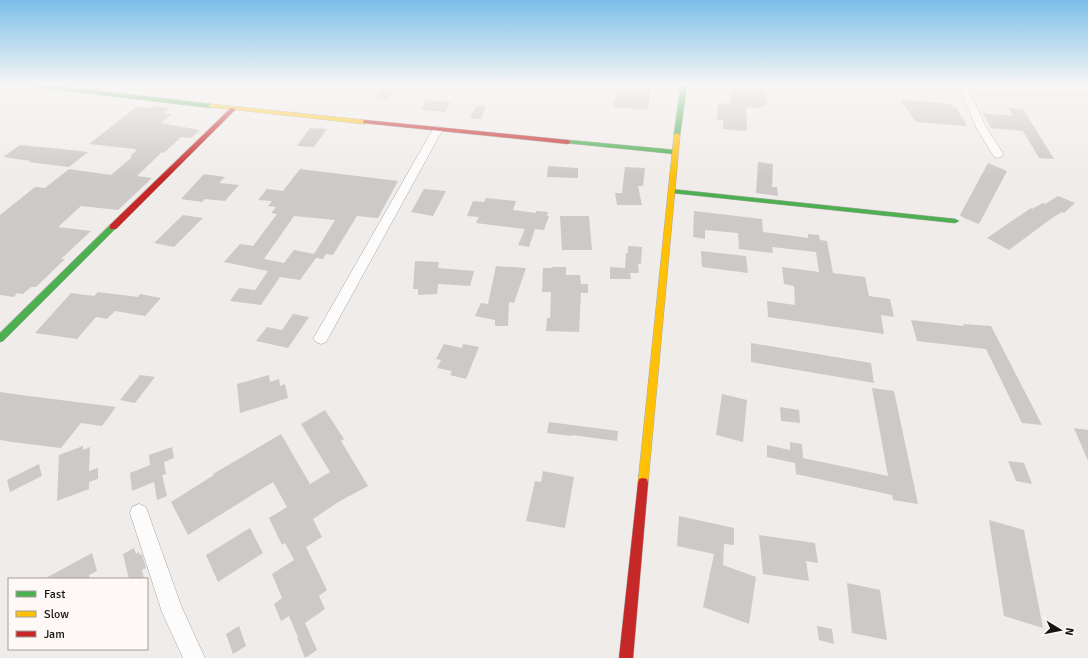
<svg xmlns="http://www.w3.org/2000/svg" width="1088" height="658" viewBox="0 0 1088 658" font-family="Signika,sans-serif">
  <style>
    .building { fill: #cdc9c9; fill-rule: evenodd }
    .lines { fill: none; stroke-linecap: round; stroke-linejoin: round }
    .street-casing { stroke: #a8a6a4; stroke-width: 1 }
    .fast-casing { stroke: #a8a6a4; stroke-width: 1 }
    .slow-casing { stroke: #a8a6a4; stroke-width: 1 }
    .jam-casing { stroke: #a8a6a4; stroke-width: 1 }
    .street { fill: #fdfcfc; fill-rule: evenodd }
    .fast { fill: #4caf50; fill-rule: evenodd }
    .slow { fill: #ffc107; fill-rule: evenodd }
    .jam { fill: #c62828; fill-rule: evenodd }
  </style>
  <rect width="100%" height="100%" fill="#f0ece9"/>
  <path class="building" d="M624,87l27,2 -3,21 -35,-3 4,-18 7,1z
    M742,87l25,1 -1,18h-7v2l-13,-1 1,24 -24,-2v-9h-6l1,-17 12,1v-13l12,1z
    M382,88l12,2 -7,10 -13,-2z
    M900,99l50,5 4,4h3l10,18 -51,-4z
    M426,100l24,2 -4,10 -25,-2z
    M154,106l16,2 -6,5 8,1 -11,9 39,7 -9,8 -10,-1 -17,16 -2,-1 -25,24 15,2 -34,32 -37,-4 -23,21 33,4 -30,28h4l-29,28h-5l-8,7 -6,-1 -3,4 -14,-2v-80l35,-28 10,1 24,-19 42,6 21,-18 -2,-1 7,-6h-3l2,-1 -47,-5 47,-37 15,1z
    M476,106h10l-5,13 -11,-1z
    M1008,108l15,1 31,50 -15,-1 -16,-27 -32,-3 -8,-15 30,3z
    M310,128l17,1 -13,18 -17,-1z
    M20,145l41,4 27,3 -19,15 -40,-5 2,-1 -28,-4z
    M758,162l15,2 -1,23h5l1,9 -22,-3z
    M988,163l19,8 -28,53 -15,-6 -4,-3z
    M548,166l30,2v10l-31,-1z
    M625,167l20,1 -2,18h-5l4,19h-25l-2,-12h7z
    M300,169l98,12 -20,37 -21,-2 -24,39 -7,-1 -3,5 -7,-1 -16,22 -20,-3 -19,28 -31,-4 9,-13 16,2 13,-19 -44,-9 16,-18 13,2 24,-32 -6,-1 5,-6 -8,-1 4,-5 -14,-1 9,-11 16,2zM294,216l41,4 -21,34 -20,-4 -10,13 -20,-4z
    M204,174l21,3 -6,6 20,2 -14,16 -20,-2 -3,3 -21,-3z
    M424,189l22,2 -13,25 -22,-4z
    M1058,196l17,7 -11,10 -2,-1 -10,6 -43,32 -22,-12 44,-30 1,1 11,-6 2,1z
    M486,198l30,3 -3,9 23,3v-2l12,1 -1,4h2l-5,14 -9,-1 -6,18 -11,-2 7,-16 -49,-6 3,-6 -12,-1 6,-15 11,1z
    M694,211l68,8 1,13 8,1 37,5v-4l11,1 1,5 7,1 6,32 32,4 4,19 21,3 4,18 -13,-2 3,19 -116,-17 -1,-16 28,4 -1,-19 -10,-2 -2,-17 37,5 -3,-20 -44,-5 1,6 -34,-4 -1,-16 -33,-3v9l-12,-2z
    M183,215l20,3 -29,29 -20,-4z
    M560,216h29l3,34h-30z
    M628,246l14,1 -1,17h-3l1,9h-9l1,6h-21v-12l15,1 1,-15h2z
    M701,251l45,5 2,17 -46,-6z
    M415,261l24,1 -1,6 36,3 -4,15 -32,-2 -1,10 -19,1v-6h-5z
    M496,266l30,2 -12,35 -5,-1 -1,24h-13v-6l-20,-4 6,-13 7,1z
    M552,267h14v8h14l1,9h7v9h-7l-2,39 -33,-1 1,-13h3l1,-26h-9l1,-24h9z
    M98,292l40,5 2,-3 21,4 -16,18 -30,-5 -8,8 -11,-2 -19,22 -42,-6 36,-40 23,3z
    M293,314l16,3 -21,31 -32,-7 11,-14 15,3z
    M911,320l53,6 -1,-2 28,2 51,99 -20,-2 -36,-74 -69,-8z
    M751,343l120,20 3,20 -123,-21z
    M444,344l18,4 1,-4 16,3 -13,32 -16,-4 2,-4 -15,-3 4,-8 -5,-1z
    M140,375l15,2 -20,26 -15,-3z
    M269,375l1,7 9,-3 1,7 5,-2 3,14 -48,15 -3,-29z
    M872,388l22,3 24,113 -25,-4 -1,-5 -96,-21 -1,-11 -28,-6v-12l23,5v-8l12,2 1,14 85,18z
    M0,392l21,3 95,12 -14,19 -21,-3 -20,25 -49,-6 -12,-2z
    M722,394l25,6 -4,42 -27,-7z
    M780,407l19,3 1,13 -19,-2z
    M325,410l19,29 -3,2 27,45 -28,15 -27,18 9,18 -16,10 21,43 -8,6 6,13 -20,14 12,27 -12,8 -8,-20 1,-1 -9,-21 -8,5 -7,-17 8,-6 -10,-24 22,-14 -9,-17 -3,2 -13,-27 18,-11 -14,-25 -85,53 -17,-33 43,-27 -1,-1 68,-40 29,50 20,-12 -29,-48z
    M549,422l69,9 -1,10 -45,-6v1l-25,-3z
    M1074,428l14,2v31z
    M83,446v4l7,-3 -1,24 9,-3v11l-9,3v7l-32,12 2,-46z
    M172,447l2,11 -10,4 2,12 -4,1 5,21 -10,4 -3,-18 -22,9 -2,-18 20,-8 -1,-10z
    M1008,461l16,2 8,21 -16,-3z
    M39,464l3,12 -32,16 -3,-12z
    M543,471l31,6 -9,51 -39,-7 9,-40 6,1z
    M679,516l55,12v17l-10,-1 -1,21 33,12 -7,47 -46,-17 11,-53 -37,-8z
    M989,520l35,10 19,98 -39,-12z
    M250,528l13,25 -45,29 -12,-27z
    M759,535l56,8 3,20 -12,-2 3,20 -46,-7z
    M134,548l2,6 3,-2 1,3 2,-1 4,14 -4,2 2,9h-15l-6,-25z
    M92,553l5,18 -8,4 1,4h-46z
    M847,583l33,7 7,50 -35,-7z
    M239,626l7,20 -13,8 -7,-20z
    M817,626l15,3 2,15 -15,-4z"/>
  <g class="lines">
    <defs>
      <path id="street" d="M0,85h14l-2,2 -12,2z
        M896,85l192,3v6l-118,-2 16,35 18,28 -6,3 -4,-1 -18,-30 -15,-36 -60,-3z
        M438,126l5,3 -117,213 -5,2 -5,-2 -3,-4 3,-4 117,-205z
        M139,504l7,3 2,6 34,95 23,50h-22l-21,-46 -32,-99 2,-6z"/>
      <path id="fast" d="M32,85h17l162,19 3,2 -3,2 -176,-21z
        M681,85h6l-7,50 -3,2 -3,-2z
        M568,140l107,10 3,2 -3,2 -109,-11v-2z
        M670,189l285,30 4,2 -4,2 -282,-30h-3z
        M110,225h6l1,2 -114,114 -3,1v-9z"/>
      <path id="slow" d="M211,104l154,16 3,2 -3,2 -156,-17v-2z
        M677,133l3,2 -32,348 -1,4 -4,1 -4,-1 -1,-4 36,-348z"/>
      <path id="jam" d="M231,108l5,1 -120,120h-6v-4z
        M365,120l203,20 3,2 -3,2 -205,-21v-2z
        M643,478l4,1 1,4 -15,175h-14l19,-175 1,-4z"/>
    </defs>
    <use href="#street" class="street-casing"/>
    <use href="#fast" class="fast-casing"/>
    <use href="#slow" class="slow-casing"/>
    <use href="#jam" class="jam-casing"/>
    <use href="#street" class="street"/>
    <use href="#fast" class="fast"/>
    <use href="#slow" class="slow"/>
    <use href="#jam" class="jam"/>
  </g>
  <linearGradient id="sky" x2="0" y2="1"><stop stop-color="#7bbfe9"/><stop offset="0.48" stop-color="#f8f6f5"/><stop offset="1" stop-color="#f8f6f5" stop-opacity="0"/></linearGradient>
  <rect width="1088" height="177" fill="url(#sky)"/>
  <rect x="8" y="578" width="140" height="72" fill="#fef9f6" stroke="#a19d9a"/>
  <rect x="16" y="591" width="20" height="6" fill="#4caf50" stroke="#a19d9a"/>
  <text x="44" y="598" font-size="12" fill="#161311">Fast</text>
  <rect x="16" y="611" width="20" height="6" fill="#ffc107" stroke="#a19d9a"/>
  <text x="44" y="618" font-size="12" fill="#161311">Slow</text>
  <rect x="16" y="631" width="20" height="6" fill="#c62828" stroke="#a19d9a"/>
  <text x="44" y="638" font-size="12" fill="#161311">Jam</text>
  <g transform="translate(1060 630) rotate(100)" stroke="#fef9f6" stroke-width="3" paint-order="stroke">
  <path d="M0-3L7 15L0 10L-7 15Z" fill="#161311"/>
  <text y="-6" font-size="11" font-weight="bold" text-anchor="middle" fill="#161311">N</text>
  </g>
</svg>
